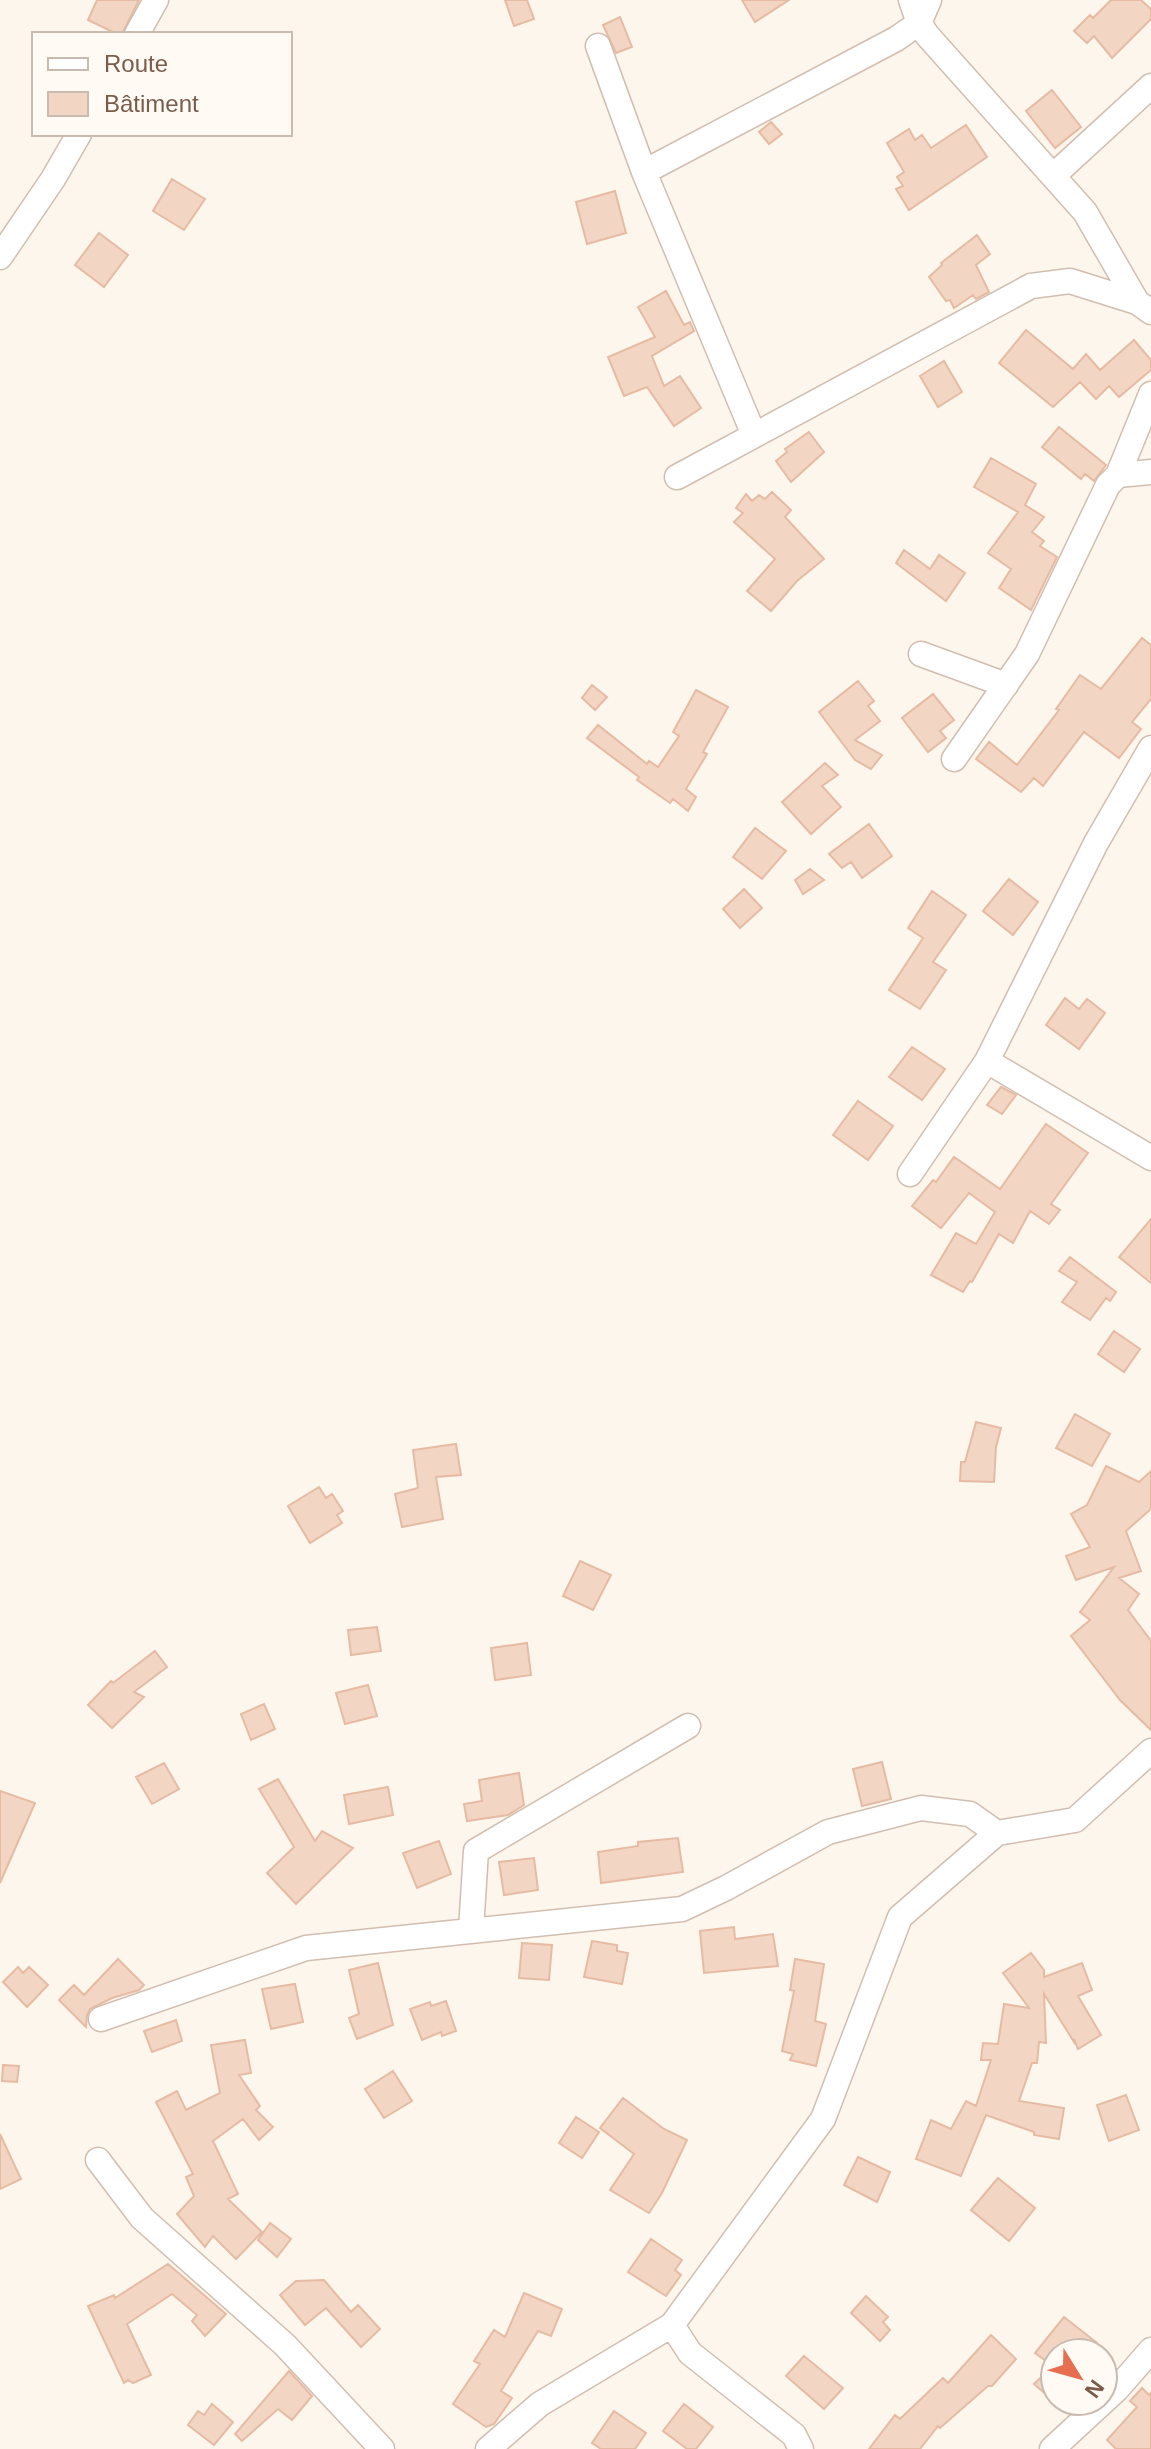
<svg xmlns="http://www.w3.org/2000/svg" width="1151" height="2449" viewBox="0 0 1151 2449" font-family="Helvetica,sans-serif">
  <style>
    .building { fill: #f3d5c3; stroke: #e6bba3; stroke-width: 2 }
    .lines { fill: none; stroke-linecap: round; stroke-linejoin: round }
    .minor-casing { stroke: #d1beb0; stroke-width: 27 }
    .minor { stroke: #fff; stroke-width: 24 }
  </style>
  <rect width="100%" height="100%" fill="#fdf6ec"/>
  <path class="building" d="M97,0h42l-17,34h-5l-29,-14z
    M505,0h22l7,19 -20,7z
    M742,0h47l-34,22z
    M1111,0h30l10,9v10l-39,39 -18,-22 -7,7 -13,-12 16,-16 3,3z
    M620,17l12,30 -16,6 -13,-28z
    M1052,90l29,37 -26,21 -29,-37z
    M771,122l11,12 -13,10 -10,-12z
    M966,125l21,32 -78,53 -13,-21 7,-3 -6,-9 7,-5 -17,-29 22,-14 6,11 7,-5 9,13z
    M172,179l33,20 -21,31 -31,-19z
    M615,191l11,42 -39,11 -11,-42z
    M99,233l29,22 -24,32 -29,-22z
    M977,235l13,19 -14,11 13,27 -13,7 -3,-4 -19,13 -4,-8 -4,1 -17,-24 13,-12 -1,-2z
    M666,291l18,34 6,-3 4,9 -42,25 12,30 16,-10 21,32 -27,18 -27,-39 -23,9 -16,-39 47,-20 -17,-30z
    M1026,330l47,39 13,-15 14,16 34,-30 17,20v10l-32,27 -10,-11 -13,13 -16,-17 -27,25 -54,-44z
    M944,361l18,31 -24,15 -18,-31z
    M1059,427l47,38 -12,16 -9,-7 -4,5 -39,-32z
    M809,432l15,20 -33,30 -15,-21 11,-9 -2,-3z
    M991,458l45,26 -11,21 19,12 -12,15 12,9 -4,5 17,11 -26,53 -32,-22 12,-19 -23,-16 30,-41 -44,-25z
    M772,492l19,18 -6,7 39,42 -27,22 -26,30 -24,-20 28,-32 -41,-37 9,-9 -7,-5 10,-14 6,7 7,-6 6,4z
    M904,550l26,19 9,-14 26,18 -19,28 -50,-38z
    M1142,638l9,7v54l-19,23 9,7 -22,29 -35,-26 -41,54 -9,-8 -13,14 -45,-33 13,-17 28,23 42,-55 -3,-1 24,-34 21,14z
    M858,681l16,20 -6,5 12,15 -25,19 27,15 -11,14 -16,-9 -36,-48z
    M592,685l15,12 -12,13 -13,-12z
    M696,690l32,17 -25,45 4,2 -21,35 10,8 -8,14 -15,-12 -3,4 -33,-23 2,-3 -52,-39 11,-13 49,39 2,-3 9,6 21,-31 -6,-4z
    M933,694l21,26 -14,11 6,7 -18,14 -26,-34z
    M825,763l13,12 -16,11 19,21 -30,27 -29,-32z
    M869,824l23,32 -30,22 -11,-16 -9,6 -13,-14z
    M755,828l31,23 -24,28 -29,-22z
    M810,869l14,11 -21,14 -8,-14z
    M1009,879l29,23 -25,33 -30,-24z
    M744,889l18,19 -22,20 -17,-19z
    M932,891l34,24 -33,47 13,8 -26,39 -31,-19 34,-52 -15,-10z
    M1065,998l14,11 8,-10 18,14 -26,36 -33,-24z
    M912,1047l33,22 -23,31 -33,-23z
    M1001,1087l15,8 -14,19 -15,-9z
    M858,1101l35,25 -25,34 -35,-25z
    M1046,1124l42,29 -37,51 9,6 -11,14 -19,-13 -17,32 -14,-9 -27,48 -2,-1 -7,11 -32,-17 25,-42 20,11 19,-32 -26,-19 -28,35 -29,-22 21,-26 3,2 18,-25 46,32z
    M1151,1219v64l-32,-26z
    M1070,1257l46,35 -6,9 -4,-3 -16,22 -28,-18 15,-20 -18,-11z
    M1114,1331l26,18 -16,23 -26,-18z
    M1075,1414l35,20 -18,32 -36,-18z
    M976,1422l25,6 -5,19 -2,35 -34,-1 1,-19h4z
    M456,1444l5,31 -25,2 7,42 -41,8 -7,-33 23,-6 -5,-38z
    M1106,1466l33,16 12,-11v38l-25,22 15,40 -22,7 20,16 -11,16 23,31v89l-31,-30 -49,-64 19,-16 -10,-8 34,-45 -38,13 -10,-24 24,-9 -19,-33 16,-9z
    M319,1487l7,11 6,-4 11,17 -6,4 5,8 -32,20 -22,-37z
    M580,1561l31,14 -18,35 -30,-14z
    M377,1627l4,24 -30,4 -3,-25z
    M527,1643l4,32 -36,5 -4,-32z
    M155,1651l12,16 -33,25 10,5 -32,31 -24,-23 23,-24 2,2z
    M368,1685l9,31 -32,8 -9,-31z
    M264,1704l11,25 -24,11 -10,-26z
    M882,1762l9,37 -29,7 -9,-37z
    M164,1763l15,26 -27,15 -16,-27z
    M519,1773l5,32 -16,10 -41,6 -3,-17 18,-3 -3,-21z
    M278,1779l37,62 7,-10 31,17 -57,56 -29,-31 27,-26 -35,-58z
    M388,1787l5,28 -44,9 -5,-29z
    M0,1791l35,12 -35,80z
    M678,1838l5,34 -82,11 -3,-31 40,-6v-4z
    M439,1841l12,33 -34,14 -14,-35z
    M534,1858l4,32 -34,5 -5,-33z
    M734,1927l1,12 38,-5 5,32 -74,7 -4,-42z
    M592,1941l25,4v6l11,2 -6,31 -38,-7z
    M522,1943l30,2 -3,35 -30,-2z
    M1031,1953l13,17v7l38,-14 10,27 -14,6 23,39 -23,14 -4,-10v3l-30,-48 2,49 -7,-1 -2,21h-5l-13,38 45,7 -5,31 -25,-4v-3l-48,-17 -25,61 -45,-17 15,-39 20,9 15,-28 10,5 15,-46h-10l2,-17 15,1 6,-40 25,4 -26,-35z
    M118,1959l26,26 -5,5 -27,8 -22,11 -3,6 -1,12 -27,-27 15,-15 10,10z
    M795,1959l29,5 -9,57 11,3 -10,42 -26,-6 3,-6 -11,-3 12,-60 -4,-1z
    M378,1963l15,62 -36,14 -8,-21 10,-4 -10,-44z
    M18,1967l5,6 6,-6 19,18 -21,22 -24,-25z
    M295,1984l8,38 -32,7 -9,-40z
    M446,2001l10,30 -14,5 -1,-4 -19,8 -12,-31 20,-7 1,4z
    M176,2020l6,21 -30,11 -8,-21z
    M245,2040l6,33 -12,2 21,31 -4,4 17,17 -14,13 -16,-21 -30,22 25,53 -10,5 34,33 -26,27 -23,-23 -8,11 -28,-33 17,-18 -8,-19 7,-3 -37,-72 21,-11 9,19 34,-17 -9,-48z
    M3,2065l16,1 -2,16 -15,-1z
    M393,2071l19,30 -28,17 -19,-29z
    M1126,2095l13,35 -30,11 -12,-36z
    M623,2098l41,31 23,11 -25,53 -13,20 -39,-23 24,-36 -34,-26z
    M576,2117l23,15 -17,26 -23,-15z
    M0,2134l21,45 -21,10z
    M858,2157l32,15 -13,30 -33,-17z
    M998,2178l37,30 -26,33 -38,-31z
    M270,2223l21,16 -14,18 -19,-17z
    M651,2239l31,21 -7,10 6,5 -15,21 -38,-24z
    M168,2264l58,50 -21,22 -13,-15 5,-6 -25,-21 -45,30 24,51 -18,8 -5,-3 -4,3 -36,-77 26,-11 1,3z
    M324,2280l27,32 7,-7 22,24 -19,18 -35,-39 -21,17 -25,-30 16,-14z
    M524,2293l38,16 -11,27 -13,-5 -37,60 11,7 -18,26 -8,3 -33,-23 27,-40 -6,-3 20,-31 11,7z
    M866,2296l22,21 -5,5 7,8 -10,11 -29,-28z
    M1064,2317l33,26 -8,10h-34v49l-21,-18 19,-18 -18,-13z
    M991,2335l25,24 -24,27h-4l-48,42 -2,-2 -18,23h-51l26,-34 5,4 43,-41 5,5z
    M804,2356l39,32 -19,21 -38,-33z
    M289,2371l23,25 -20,24 -14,-11 -36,32 -7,-7z
    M1142,2388l7,7 2,-2v56h-35l-9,-9 30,-33 -7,-6z
    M212,2404l21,18 -19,23 -26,-20 10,-14 6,4z
    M684,2404l29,23 -17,22h-9l-24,-18z
    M614,2411l32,22 -11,16h-34l-9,-6z"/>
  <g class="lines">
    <defs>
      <path id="minor" d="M911,0l8,23 8,12 158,177 52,90 14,10
        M137,34l19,-34
        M598,46l46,126 110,263
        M644,172l252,-133 23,-16 10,-23
        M1053,176l98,-90
        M0,257l53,-78 26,-45
        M1118,475l33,-81
        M677,477l354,-191 39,-5 67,21
        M921,654l85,31
        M954,759l73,-105 81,-169 10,-10 33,-3
        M987,1061l164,97
        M910,1174l77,-113 109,-218 55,-95
        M471,1930l5,-79 212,-125
        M101,2019l205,-71 376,-39 44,-21 102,-56 93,-24 49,6 27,19
        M98,2160l44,58 143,127 97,104
        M672,2325l18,28 104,82 7,14
        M488,2449l52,-45 132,-79 151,-206 77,-202 97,-84 78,-13 76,-69
        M1052,2449l65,-60 34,-39"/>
    </defs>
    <use href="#minor" class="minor-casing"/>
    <use href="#minor" class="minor"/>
  </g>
  <rect x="32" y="32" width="260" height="104" fill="#fffaf3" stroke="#cabbb1" stroke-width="2"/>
  <rect x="48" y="58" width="40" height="12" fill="#ffffff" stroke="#cabbb1" stroke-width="2"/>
  <text x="104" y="72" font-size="24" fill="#7a5c4d">Route</text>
  <rect x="48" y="92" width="40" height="24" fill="#f3d5c3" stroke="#cabbb1" stroke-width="2"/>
  <text x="104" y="112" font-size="24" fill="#7a5c4d">Bâtiment</text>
  <g transform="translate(1079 2377) rotate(127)"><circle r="38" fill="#fffaf3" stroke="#cabbb1" stroke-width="2"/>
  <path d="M0-6L14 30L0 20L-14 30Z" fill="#e76f51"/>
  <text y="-12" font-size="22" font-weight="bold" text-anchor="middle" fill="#7a5c4d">N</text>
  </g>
</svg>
